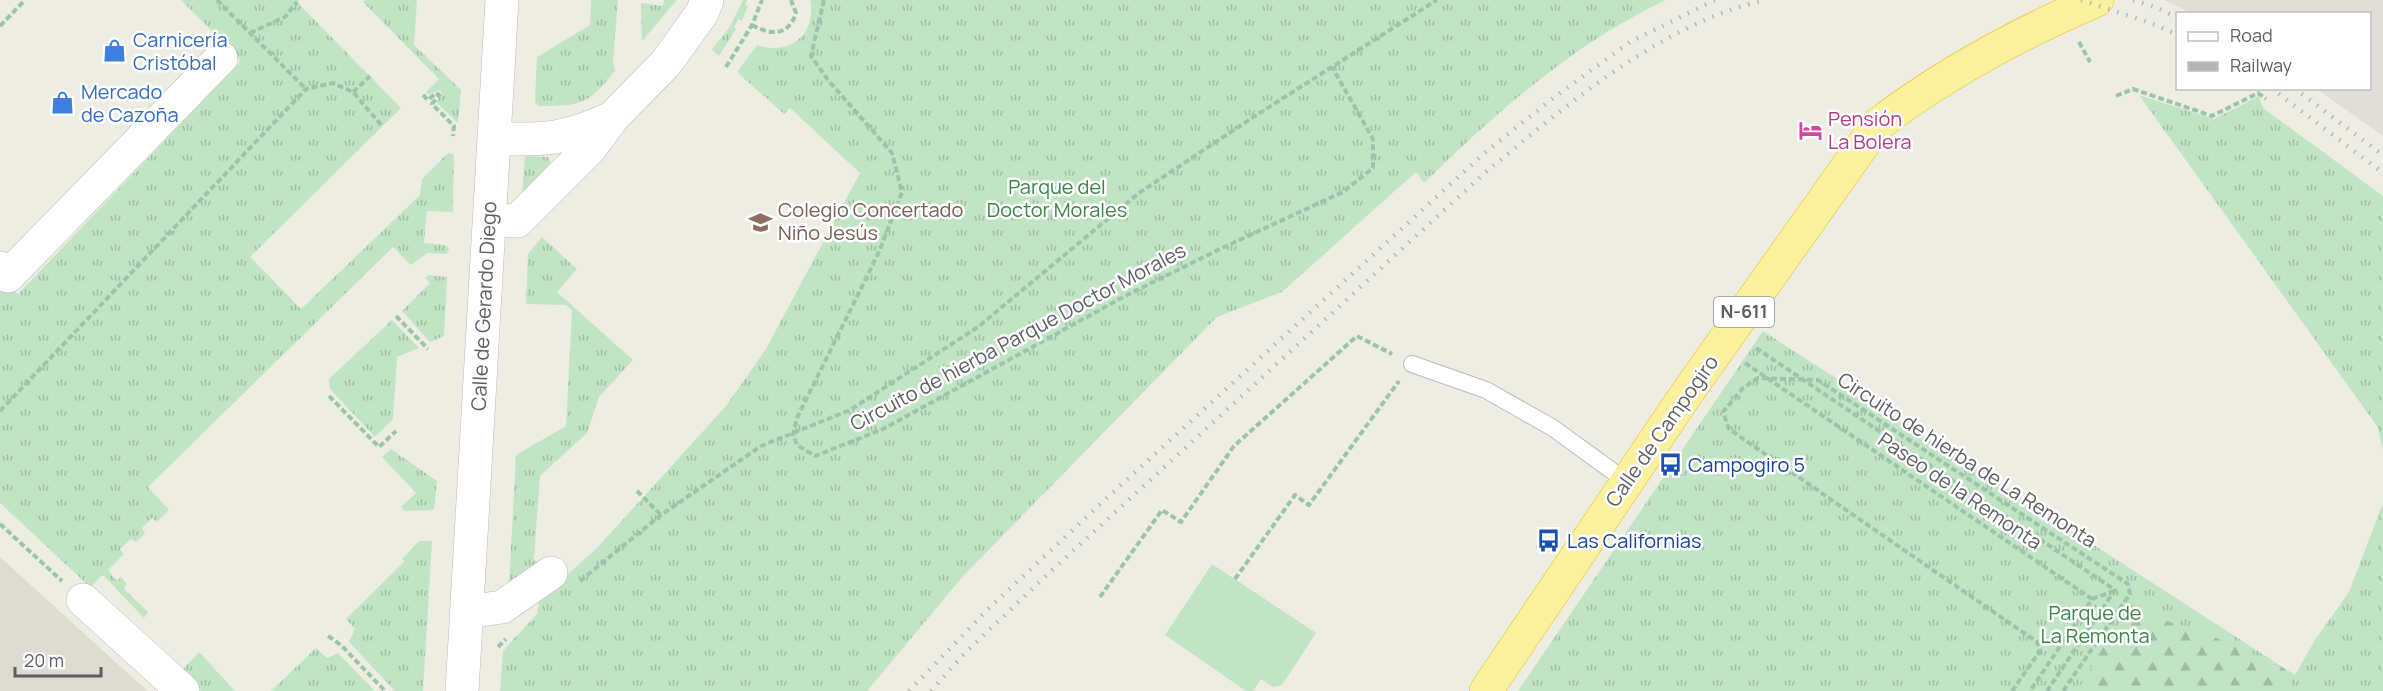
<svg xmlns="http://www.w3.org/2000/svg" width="2383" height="691" viewBox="0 0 2383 691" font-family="Manrope,sans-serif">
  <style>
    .industrial { fill: #dfded8 }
    .education { fill: #dddcd2 }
    .grass { fill: url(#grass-tufts) }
    .forest { fill: url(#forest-firs) }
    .pitch { fill: #c1e4c5 }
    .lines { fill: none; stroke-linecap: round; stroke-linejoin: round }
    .service-casing { stroke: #b9babf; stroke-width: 18 }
    .minor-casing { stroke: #b9babf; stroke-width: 34 }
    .trunk-casing { stroke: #e6bd0b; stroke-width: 34 }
    .path { stroke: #9bc4ab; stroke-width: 4; stroke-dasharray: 6 3; stroke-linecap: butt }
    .service { stroke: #fff; stroke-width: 16 }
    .minor { stroke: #fff; stroke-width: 33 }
    .trunk { stroke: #faf19e; stroke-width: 33 }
    .rail { stroke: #b4b5b5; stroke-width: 4.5; stroke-dasharray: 1.5 8; stroke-linecap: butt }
    .labels { text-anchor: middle; stroke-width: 5; stroke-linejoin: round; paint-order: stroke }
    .shield { fill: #fff; stroke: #8d8e92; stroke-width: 1.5 }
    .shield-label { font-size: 18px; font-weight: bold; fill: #5c5e63 }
    .shop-label { font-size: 20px; fill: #366cbe; stroke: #fff; text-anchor: start }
    .hotel-label { font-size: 20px; fill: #b23c85; stroke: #fff; text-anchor: start }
    .park-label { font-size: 20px; fill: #3a8546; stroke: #fff }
    .education-label { font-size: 20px; fill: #785e54; stroke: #fff; text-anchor: start }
    .street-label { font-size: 20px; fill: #5c5e63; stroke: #fff }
    .transit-label { font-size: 20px; fill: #164399; stroke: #fff; text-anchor: start }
  </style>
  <defs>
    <pattern id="grass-tufts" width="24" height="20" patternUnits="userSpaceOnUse" patternTransform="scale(1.5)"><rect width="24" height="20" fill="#c1e4c5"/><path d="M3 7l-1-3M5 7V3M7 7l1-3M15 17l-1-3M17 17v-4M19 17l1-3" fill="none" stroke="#a0bca4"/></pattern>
    <pattern id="forest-firs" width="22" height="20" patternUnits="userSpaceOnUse" patternTransform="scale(1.5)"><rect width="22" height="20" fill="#c1e4c5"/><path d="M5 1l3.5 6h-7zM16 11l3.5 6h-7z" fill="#a0bca4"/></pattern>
  </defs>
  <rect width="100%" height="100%" fill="#eeede4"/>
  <path class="industrial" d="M2164,0h219v136l-66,-47 53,-1v-74l-179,-1z"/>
  <path class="education" d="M0,557l123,112 25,22h-148z"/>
  <path class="grass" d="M181,0h119l-3,2 104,106 -151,149 51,52 119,-114 2,-16 26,-26 6,1 -1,58 -26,-1 -3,32 21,2 4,4 -2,5 -20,-1 -16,12 -18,-18 -245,240 21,23 -12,12 -5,-4 -10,10 3,6 -9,8 -5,-3 -11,10 4,5 -16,16 9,11 4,-4 6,7 -3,5 24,23 -4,6 -41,-43 -13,12 -90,-84v-224l18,15 223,-233z
    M365,0h52l-3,45 47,45 -3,33 -22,-21 6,-9 -4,-3 -9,5 -3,-3 13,-13 -76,-77z
    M591,0h27l-5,62 2,9c-27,34 -34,35 -77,35l-3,-4 2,-45 53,-32z
    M664,0h13l-35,41 -1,-38 22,3z
    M743,0h4l-2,5 3,1 -6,15 -3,-2 -5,8 2,2 -17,27 -7,-7 17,-21z
    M810,0h856c-92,43 -170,113 -242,183l-8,-11 -134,120 -65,25 -253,258 -97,116h-367l3,-40 34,-37 2,-14 58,-52 129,-142 40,-57 94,-176 -70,-65 -6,6 -47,-42 20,-27c32,11 60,-10 53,-45z
    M2139,95l75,24 45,-23 4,12 120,88v254l-6,-24z
    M525,156l23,1 3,5 -29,32z
    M542,237l35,32 -20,23 76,68 -34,37 -12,36 -47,43 -6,83 10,8 -35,18 7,-130 50,-29 6,-116 -6,-5 -40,-1 2,-50z
    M429,275l18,2 -3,59 -14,6 -28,-31 28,-28 -5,-5z
    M392,320l27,28 -22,9 -4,62 -18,18 -45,-48 -1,-10z
    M1763,331l532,344 20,-35 34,-48 34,-89v188h-865z
    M391,449l46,32 -3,29 -29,1 -4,-4 15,-14 -34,-36z
    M419,541h13l-9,150h-28l-46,-49 6,-13 -9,-10 59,-58 -3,-2z
    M316,648l11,10 11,-5 37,38h-104z
    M199,652l36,39h-34l-21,-19z"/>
  <path class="forest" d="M2158,618l54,18 73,33 9,22h-217l26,-43 32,-27z"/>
  <path class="pitch" d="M1212,564l104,69 -34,52 -9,2 -12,-8 -8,12h-7l-81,-56z"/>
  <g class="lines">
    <defs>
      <path id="service" d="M1412,364l74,26 67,38 73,53"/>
      <path id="minor" d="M494,138c50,3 73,1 118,-20
        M489,220l28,1 74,-74 22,-30 53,-54 36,-50 5,-13
        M0,268l8,8 213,-218
        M83,600l100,91
        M467,612l35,-5 49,-34
        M462,691l40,-691"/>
      <path id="trunk" d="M1486,691l201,-298 190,-268c67,-51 143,-92 220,-125"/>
    </defs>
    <use href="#service" class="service-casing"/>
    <use href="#minor" class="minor-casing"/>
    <use href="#trunk" class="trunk-casing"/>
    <path class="path" d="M217,0l89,89
      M824,0l-13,56 17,24 64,73 10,39 -23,60 -82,166 -4,16 4,11 18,11 68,-27 244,-134 93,-46 123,-57 30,-24v-29l-41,-72
      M752,25c19,10 36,12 44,-12l-5,-13
      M0,26l25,-26
      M250,33l35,-16 12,-15
      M2079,42l11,20
      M726,67l26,-42 10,-25
      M353,92l17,-16
      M423,95l5,5 8,-7 3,2 -7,9 22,22 -1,10
      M2116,96l17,-7 79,27 46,-23 8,6
      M396,316l32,33
      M1756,348l359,242 -68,101
      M1745,363l347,236 -62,92
      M329,396l50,51 17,-16
      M0,411l306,-322 27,-6 20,9 29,34
      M637,491l24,24
      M0,524l62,57
      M1235,579l60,-84 14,10 90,-124
      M580,581l81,-66 100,-69 89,-36 128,-83 161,-134 116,-77 182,-116
      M1100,597l62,-87 19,12 53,-76 123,-110 35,18
      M2092,599l22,-8
      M328,636l13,9 44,46
      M498,647l8,-8
      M2012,691l28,-40 -3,-9 -308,-213 -6,-17 20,-24 15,-10 60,2 310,204 2,10 -67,97"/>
    <use href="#service" class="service"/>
    <use href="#minor" class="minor"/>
    <use href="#trunk" class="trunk"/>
    <path class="rail" d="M2081,0l70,23 27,12
      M2133,0l25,8 20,10
      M2271,88l112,85
      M2294,88l89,67
      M909,691l79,-82 121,-113 379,-346 68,-54 74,-54 85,-42
      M931,691l35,-39 83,-79 439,-403c83,-68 170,-144 276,-170"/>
  </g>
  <defs>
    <symbol id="shop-bare" viewBox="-9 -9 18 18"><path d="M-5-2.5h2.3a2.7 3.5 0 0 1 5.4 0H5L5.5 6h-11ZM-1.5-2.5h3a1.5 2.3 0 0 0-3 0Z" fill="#3f7fe0" stroke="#fff" stroke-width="2.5" paint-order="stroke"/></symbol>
    <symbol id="hotel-bare" viewBox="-9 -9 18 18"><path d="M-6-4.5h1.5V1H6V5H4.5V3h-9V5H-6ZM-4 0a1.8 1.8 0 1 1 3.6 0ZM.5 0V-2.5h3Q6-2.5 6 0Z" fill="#d1479c" stroke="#fff" stroke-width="2.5" paint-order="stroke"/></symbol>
    <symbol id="school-bare" viewBox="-9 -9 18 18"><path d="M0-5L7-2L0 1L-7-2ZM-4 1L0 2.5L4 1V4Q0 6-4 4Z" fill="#8d6e63" stroke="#fff" stroke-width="2.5" paint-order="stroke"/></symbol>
    <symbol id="bus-bare" viewBox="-9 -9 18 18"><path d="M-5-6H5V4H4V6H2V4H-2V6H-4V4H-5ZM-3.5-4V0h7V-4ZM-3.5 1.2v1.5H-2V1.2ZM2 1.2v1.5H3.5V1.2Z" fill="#1a4fb4" stroke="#fff" stroke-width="2.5" paint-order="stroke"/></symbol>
  </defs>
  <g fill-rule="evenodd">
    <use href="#shop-bare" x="98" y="34" width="33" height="33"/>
    <use href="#shop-bare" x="46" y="86" width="33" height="33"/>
    <use href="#hotel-bare" x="1794" y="114" width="33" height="33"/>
    <use href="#school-bare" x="744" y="206" width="33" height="33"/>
    <use href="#bus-bare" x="1654" y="448" width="33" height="33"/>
    <use href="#bus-bare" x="1532" y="524" width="33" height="33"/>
  </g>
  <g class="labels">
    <rect class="shield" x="1714" y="297" width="60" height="30" rx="4.5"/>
    <g class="shield-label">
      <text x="1744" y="318">N-611</text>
    </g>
    <g class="shop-label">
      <text x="133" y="47">Carnicería<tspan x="133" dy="23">Cristóbal</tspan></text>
      <text x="81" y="99">Mercado<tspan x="81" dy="23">de Cazoña</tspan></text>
    </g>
    <g class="hotel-label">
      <text x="1828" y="126">Pensión<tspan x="1828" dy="23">La Bolera</tspan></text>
    </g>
    <g class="park-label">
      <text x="1057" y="194">Parque del<tspan x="1057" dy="23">Doctor Morales</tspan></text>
      <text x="2095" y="620">Parque de<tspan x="2095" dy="23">La Remonta</tspan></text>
    </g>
    <g class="education-label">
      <text x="778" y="217">Colegio Concertado<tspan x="778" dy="23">Niño Jesús</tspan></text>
    </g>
    <g class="street-label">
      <text transform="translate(484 306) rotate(-87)" y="7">Calle de Gerardo Diego</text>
      <text transform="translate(1018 337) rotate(-28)" y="7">Circuito de hierba Parque Doctor Morales</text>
      <text transform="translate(1662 431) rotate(-55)" y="7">Calle de Campogiro</text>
      <text transform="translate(1967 460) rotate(33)" y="7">Circuito de hierba de La Remonta</text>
      <text transform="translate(1960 491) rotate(34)" y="7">Paseo de la Remonta</text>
    </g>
    <g class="transit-label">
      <text x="1688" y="472">Campogiro 5</text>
      <text x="1567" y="548">Las Californias</text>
    </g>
  </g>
  <rect x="2176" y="12" width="195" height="78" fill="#ffffff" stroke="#bebfc1" stroke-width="1.5"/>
  <rect x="2188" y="32" width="30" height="9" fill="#ffffff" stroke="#bebfc1" stroke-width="1.5"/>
  <text x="2230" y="42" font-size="18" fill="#5c5e63">Road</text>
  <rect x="2188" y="62" width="30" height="9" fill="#b4b5b5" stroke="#bebfc1" stroke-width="1.5"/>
  <text x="2230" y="72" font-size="18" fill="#5c5e63">Railway</text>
  <path d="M15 667v9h86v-9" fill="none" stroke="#5c5e63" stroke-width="3"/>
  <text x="24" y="667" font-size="18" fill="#5c5e63" stroke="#ffffff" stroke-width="4.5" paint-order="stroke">20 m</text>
</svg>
